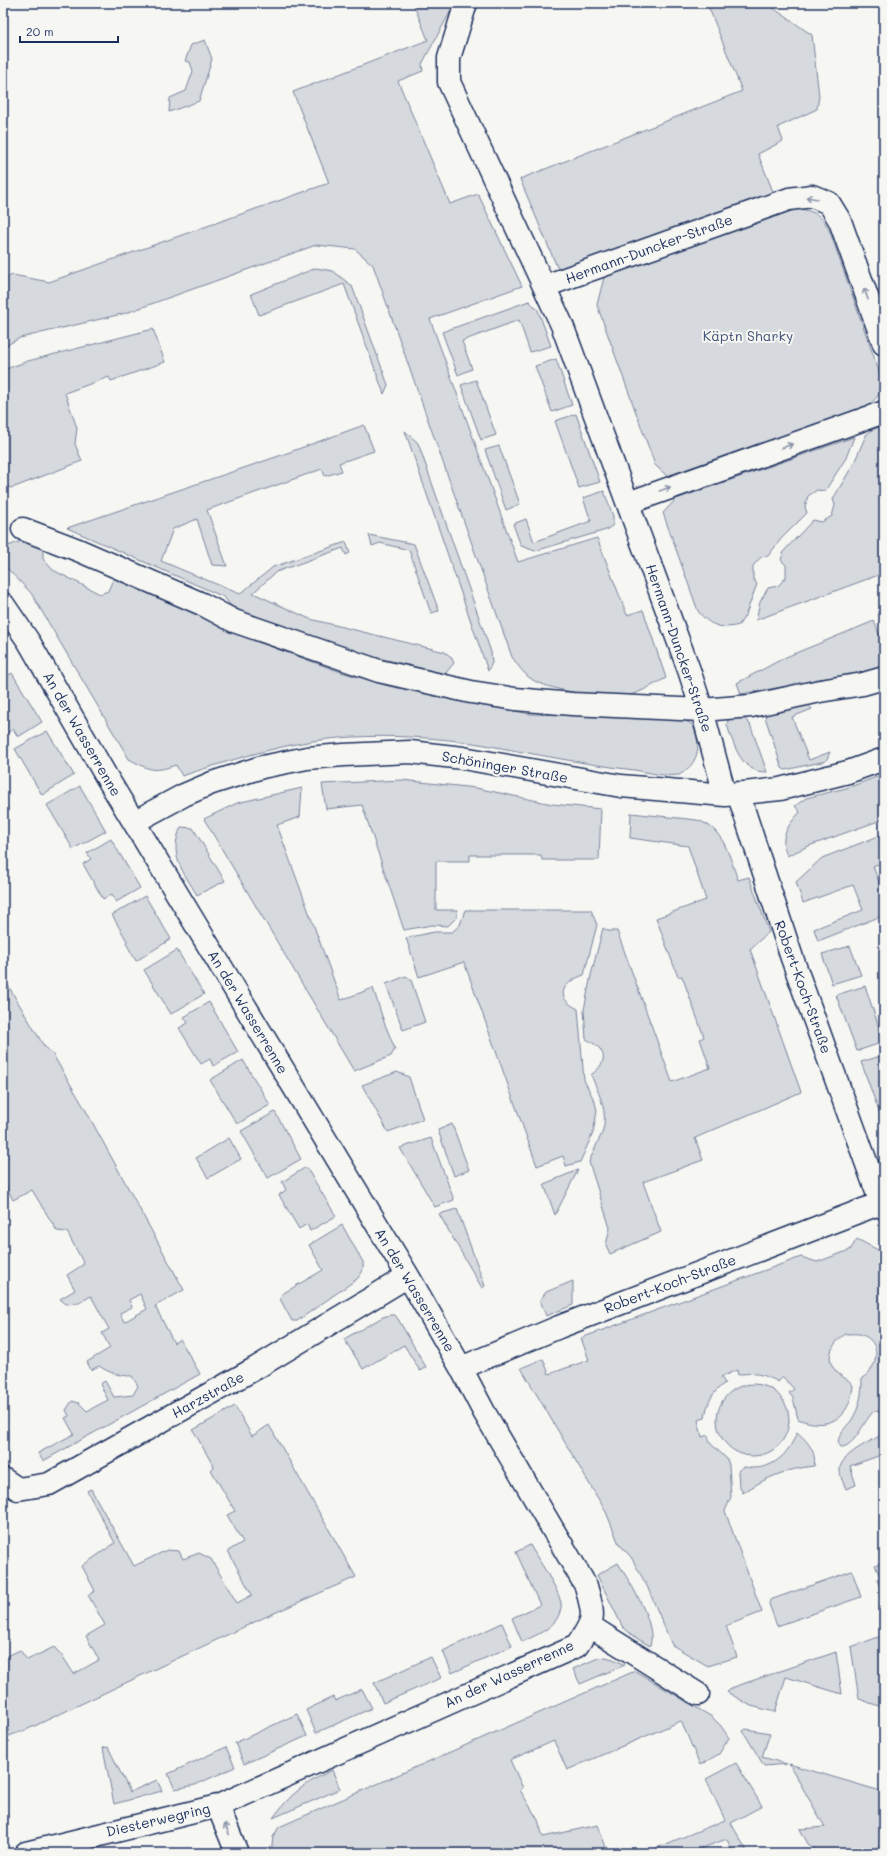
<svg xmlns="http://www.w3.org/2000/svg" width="887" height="1856" viewBox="0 0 887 1856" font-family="Mali,sans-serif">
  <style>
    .green { fill: #d6d9dd; stroke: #78849e; fill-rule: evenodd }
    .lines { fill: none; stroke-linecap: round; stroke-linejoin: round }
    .minor-casing { stroke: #1b2f5e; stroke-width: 25 }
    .minor { stroke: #f6f6f2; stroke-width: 22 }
    .oneway { stroke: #8892a8 }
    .labels { text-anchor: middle; stroke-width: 4; stroke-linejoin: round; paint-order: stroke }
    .street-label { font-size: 14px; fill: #1b2f5e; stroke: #f6f6f2 }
    .park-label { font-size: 14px; fill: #405177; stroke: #f6f6f2 }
  </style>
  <rect width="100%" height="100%" fill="#f6f6f2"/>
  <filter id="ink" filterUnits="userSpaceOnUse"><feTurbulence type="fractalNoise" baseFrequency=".025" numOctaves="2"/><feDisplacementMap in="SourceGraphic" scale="8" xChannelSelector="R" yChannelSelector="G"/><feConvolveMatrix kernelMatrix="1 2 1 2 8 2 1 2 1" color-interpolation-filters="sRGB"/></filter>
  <g filter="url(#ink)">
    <path class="green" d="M413,3h42l-33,61 1,7 -25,10 52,123 28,-10 44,92 -92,33 88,243 79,-24 30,77 16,-5 23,68c-13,7 -31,18 -46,19 -20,0 -76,-7 -90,-19 -8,-6 -13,-14 -18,-21l-139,-392 -18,-16 -39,-4 -190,68 -106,25 -17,9v-69l10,-3 36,7 280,-99 -36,-91 135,-52z
      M707,3h59l46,32 7,61 -2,13 -39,18 5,14 -25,13 16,40 -205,76 -12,-3 -37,-88 222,-88z
      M205,40l7,19 -13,42 -30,11 1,-14 16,-7 7,-20 -3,-9 -5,-1 6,-16z
      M798,208c19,5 23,6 32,24l51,145c1,15 -2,21 -15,29l-199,70 -12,-11 -58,-160 7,-28 160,-59z
      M316,268l17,3 19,15 36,99 -4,9 -40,-110 -85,31 -8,-21z
      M529,301l9,9 13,36 -21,6 -11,-32 -57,21 10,28 -14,6 -16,-43z
      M153,329l12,33 -54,19 -2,-4 -44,16 12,35 -2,16 7,17 -70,27 -9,-2v-116l25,-9z
      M556,359l16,46 -20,7 -17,-46z
      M476,380l20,55 -15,5 -20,-55z
      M576,414l24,68 -21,6 -24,-67z
      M364,425l10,26 -35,12 3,8 -17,5 -3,-7 -115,41 20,56 -15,-1 -15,-46 -24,10 -12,32 79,33 33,-27 73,-25 4,11 -4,2 -3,-7 -67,24 -23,21 57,26 135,33 6,5 3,6 -9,11 -96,-23 -79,-26 -39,-19 -7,-9 -157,-69 209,-71z
      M879,427l5,1v145l-128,47 4,-18 8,-14 10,-2 8,-9v-12l-5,-5 3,-9 29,-31 9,2 10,-6 3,-11 -2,-6 21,-36 12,-28 6,-5z
      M405,431l13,12 73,209 1,11 -4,8z
      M854,437l-8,21 -21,33 -8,-1 -9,6 -3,11 2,6 -26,26 -13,17 -7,1 -8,9v13l4,5 -11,30 -7,11c-19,5 -30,0 -41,-14l-35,-98 13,-14z
      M499,446l21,58 -14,6 -21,-60z
      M604,491l9,25v9l-7,5 -71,21 -14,-5 -8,-22 13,-5 8,23 57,-21 -8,-23z
      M369,535l45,9 25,67 -8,2 -22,-63 -29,-7 -8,3z
      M26,539l17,8v12l10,11 47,24 8,-3 6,-14 166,73 61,22 48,14 141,28 136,3 17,3 9,4c8,16 9,34 -6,46 -2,2 -5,4 -7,5 -15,2 -31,-3 -45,-5 -50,-6 -100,-16 -149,-25 -52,-9 -120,-12 -172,-4 -44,7 -89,21 -131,35l-6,-11c-24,8 -26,5 -47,-6l-98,-166 -28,-29v-16z
      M874,621l8,20h2v26l-15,5 -128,22 -4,-11 49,-26z
      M12,673l30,49 -24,15 -5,-8 -7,5 -3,-5v-50z
      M808,704l4,5 -20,8 17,43 21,-8 -4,9 -41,9 -3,-2 -17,-51 3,-4z
      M739,717l6,2 5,5 17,48c-26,1 -33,-27 -40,-47l1,-5z
      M47,731l27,44 -32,20 -27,-46z
      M884,774v45l-78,28 -19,9c-8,-20 0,-29 13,-44l-5,-6 11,-8 44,-11z
      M402,780l74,8 76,16 49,5 -2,51h-57l-1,-5h-71v6h-34v49h22l-2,8 -8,8 -16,-1 -28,5 -42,-125 -36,4 -4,-25z
      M80,786l26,45 -33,18 -26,-44z
      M302,788l-2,29 -23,8 64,175 32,-12 11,34 11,27 -4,7 -37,15 -150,-252 33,-16z
      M631,813l66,7c27,8 32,36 41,60l11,-3 20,55 -19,17 51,143 -106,46 8,22 -60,22 18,50 -51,22 -4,-9 4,-17 -21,-66c4,-10 9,-20 13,-29 7,-21 -3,-39 -11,-58 19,-14 15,-26 -5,-36l-2,-29 7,-35 12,-47 5,3h9l55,151 38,-14 -10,-29 4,-2 -22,-61 -4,1 -22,-59 50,-18 -18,-54 -58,-8z
      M181,827l12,1 32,53 -28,14c-14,-24 -29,-39 -16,-68z
      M884,834v28l-11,4 11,30v19l-66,26 -4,-12 49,-19 -10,-25 -50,18 -7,-21 26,-24z
      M111,839l29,49 -24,14 -4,-8 -9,5 -20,-35 8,-5 -4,-6z
      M145,896l26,43 -35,22 -10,-18 1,-2 -15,-26z
      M465,910h126l6,15 -13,50c-21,7 -31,22 -6,34l6,71 11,22 2,9 -4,22 -13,29 -14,4 -3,-10 -26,10 -73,-204 -45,15 -13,-39 28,-6h18l8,-7z
      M850,946l11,29 -29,9 -10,-30z
      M177,950l27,44 -33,20 -27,-44z
      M406,976l5,4 14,42 -22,8 -17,-46z
      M3,977l41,69 8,7 33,56 99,181 -29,16 19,37 6,-4 20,35 -157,87 -5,-8 36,-19 -9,-16 4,-2 -3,-6 6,-9 7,2 8,8 21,-11 -8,-16 5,-3 9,16 19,-2 5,-9 -6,-10c-12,0 -23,-3 -33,-10l-8,4 -4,-8 23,-14 -8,-15 7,-4 -18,-33 -12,7 -13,1 -6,-5 15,-9 -8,-15 17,-11 -17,-32 -10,-1 -25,-41 -19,10 -10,-20zM140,1294l7,15 -23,13 -4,-9 12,-6 -3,-7z
      M865,986l19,56 -27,9 -21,-56z
      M209,1002l29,50 -25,14 -3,-7 -9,5 -22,-36 9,-5 -4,-6z
      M884,1055v61l-3,1 -20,-55z
      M243,1060l27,45 -33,19 -27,-44z
      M397,1072l12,5 14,42 -35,13 -26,-47z
      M275,1112l26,47 -33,19 -27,-47z
      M452,1124l17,46 -15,6 -16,-46z
      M229,1138l12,21 -33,19 -12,-20z
      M431,1138l23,62 -19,7 -35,-59z
      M306,1167l30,49 -26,15 -3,-7 -8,5 -20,-34 7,-5 -4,-8z
      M578,1170l-23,45 -11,-31z
      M457,1209l28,77 -3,2 -43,-74z
      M342,1225l21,37c1,8 -1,11 -6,17l-60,42h-5l-12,-22 2,-5 41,-24 -14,-25z
      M857,1239l23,12 4,-1v162l-10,-1c-10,9 -19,36 -33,36l-3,-4c1,-10 7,-15 13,-22 9,-14 11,-27 11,-43 16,-9 21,-36 0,-43 -4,-2 -11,-1 -16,-1 -15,9 -23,27 -7,40 5,5 11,5 14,12 -3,33 -25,45 -55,33l-5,-21 -4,-5 5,-4 -11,-12 -5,5c-11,-7 -27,-11 -40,-7l-1,-5 -16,7 4,6c-13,9 -18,20 -20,35l-7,2 4,17 6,-2 2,8 17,16 2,6 2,32 -6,14 37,101 -36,14 11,31 -29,9 -36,-21 -25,-59 -16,-29 -12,-13 -13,-32 -85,-144 22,-9 6,15 40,-14 -8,-22 220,-81 16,5 33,-12z
      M573,1281v24l-27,11 -6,-16 6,-8z
      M390,1315h5l3,4 28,48 -6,4 -16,-26 -41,24 -19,-30 39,-22z
      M717 1420a36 36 0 1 1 72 0a36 36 0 1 1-72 0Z
      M235,1406l17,30 17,-11 87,152 -93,41 -237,112 -23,8v-80l17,-8 7,10 27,-13 9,10 11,17 25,-14 -13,-24 19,-11 -17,-30 7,-4 -13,-25 33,-23 -28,-52 4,-2 43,77 33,-16 12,1 4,8 16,-6 12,6 26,44 15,-8 -24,-44 15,-9 -16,-27 8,-4 -24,-41 3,-3 -21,-37z
      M797,1432c10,9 20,19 17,34 -27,3 -48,11 -71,27l-4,-7 -1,-15 3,-3c5,-2 8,0 12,0 23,0 37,-17 44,-36z
      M884,1434v20l-34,12 6,19 -10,4c-2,-5 -6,-12 -6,-18 -2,-16 33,-31 44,-37z
      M530,1545c8,15 28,42 31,58 1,5 -2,13 -5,17 -8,11 -22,16 -34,22l-10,-24 28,-13 -24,-53z
      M884,1562v25l-4,1 -3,-9 3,-2 -5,-12z
      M618,1563c12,20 39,60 32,83l-17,-10 -11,-10 -25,-51z
      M852,1571l9,26 -84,29 -8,-22 1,-4z
      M502,1623l10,23 -60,27 -9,-22z
      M884,1635v73l-25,-9 -8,-52z
      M836,1652l6,42 -56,-17 -11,35 -24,-6 -24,-14 7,-5z
      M431,1657l10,21 -58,25 -9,-20z
      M606,1657l7,2 12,6 -45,19 -7,-15 25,-11z
      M635,1671l77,46 9,9 8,12 -10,16 -19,11 -19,-44 -114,49 -13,-29 -44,19 13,28 -3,2 18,30 5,17 55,-12 10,28h-337l2,-16 6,-10z
      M362,1689l10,19 -56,25 -10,-23 27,-13 2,4z
      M297,1714l10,22 -63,28 -9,-21z
      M746,1729l24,4 -8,24 25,7 -23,2 -21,-35z
      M108,1747l22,45 27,-12 5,11 -48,13 -11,-56z
      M226,1747l9,20 -40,18 -20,4 -7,-15z
      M736,1763l26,43 -31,17 17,30h-16l-5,-14 -39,14h-44l81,-33 -19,-41z
      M789,1764l95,28v53l-23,8h-40l-13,-9 -8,-15 25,-2z
      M332,1770l8,19 -67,29c18,-25 31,-34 59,-48z"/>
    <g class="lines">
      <defs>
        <path id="minor" d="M466,3l-17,55v24l113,243 127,345 13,40 23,85
          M545,286l244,-87 23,-3 17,7 11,18 44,123
          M628,503l256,-91
          M23,529l55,21 124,54 32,17 145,50 92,21 44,7 57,5 130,6 49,-4 69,-15 43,-7 21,-6
          M3,604l26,38 77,134 302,500 53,92 23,44 102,174c9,32 9,32 -9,60l-359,160 -192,47
          M738,793l54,165 89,245 3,5
          M134,822l50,-27 28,-12 50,-16 45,-9 37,-3 66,-3 53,6 158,28 104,9 55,-6 68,-17 36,-13
          M461,1368l98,-41 322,-124
          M3,1479l15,10 31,-5 207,-116 152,-92
          M590,1626l108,68
          M218,1806l19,47"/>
      </defs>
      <use href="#minor" class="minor-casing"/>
      <use href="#minor" class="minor"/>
    </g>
    <defs><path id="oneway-shaft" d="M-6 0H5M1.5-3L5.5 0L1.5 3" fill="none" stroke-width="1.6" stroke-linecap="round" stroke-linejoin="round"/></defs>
    <g class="oneway">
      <use href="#oneway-shaft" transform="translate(812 198) rotate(-171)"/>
      <use href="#oneway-shaft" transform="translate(866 294) rotate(-110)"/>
      <use href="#oneway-shaft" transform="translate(787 446) rotate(-20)"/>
      <use href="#oneway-shaft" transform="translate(665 489) rotate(-20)"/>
      <use href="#oneway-shaft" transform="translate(227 1829) rotate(-112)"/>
    </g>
  </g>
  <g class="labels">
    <g class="street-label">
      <text transform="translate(649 249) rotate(-20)" y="5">Hermann-Duncker-Straße</text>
      <text transform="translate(679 648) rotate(71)" y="5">Hermann-Duncker-Straße</text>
      <text transform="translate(82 734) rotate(60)" y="5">An der Wasserrenne</text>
      <text transform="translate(505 767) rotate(10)" y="5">Schöninger Straße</text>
      <text transform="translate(803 987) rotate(70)" y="5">Robert-Koch-Straße</text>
      <text transform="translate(248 1012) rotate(59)" y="5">An der Wasserrenne</text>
      <text transform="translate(670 1284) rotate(-21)" y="5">Robert-Koch-Straße</text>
      <text transform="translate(415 1290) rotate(59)" y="5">An der Wasserrenne</text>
      <text transform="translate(208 1395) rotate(-29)" y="5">Harzstraße</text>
      <text transform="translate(509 1674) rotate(-25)" y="5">An der Wasserrenne</text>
      <text transform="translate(158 1820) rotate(-13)" y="5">Diesterwegring</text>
    </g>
    <g class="park-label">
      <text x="748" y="341">Käptn Sharky</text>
    </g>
  </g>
  <rect width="887" height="1856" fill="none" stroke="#f6f6f2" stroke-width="16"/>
  <rect x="8" y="8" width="871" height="1840" fill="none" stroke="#1b2f5e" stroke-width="1.5" filter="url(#ink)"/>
  <path d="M20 36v6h98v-6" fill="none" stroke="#1b2f5e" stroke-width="2"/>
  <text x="26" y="36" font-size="12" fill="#1b2f5e" stroke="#f6f6f2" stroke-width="3" paint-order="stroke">20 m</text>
</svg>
